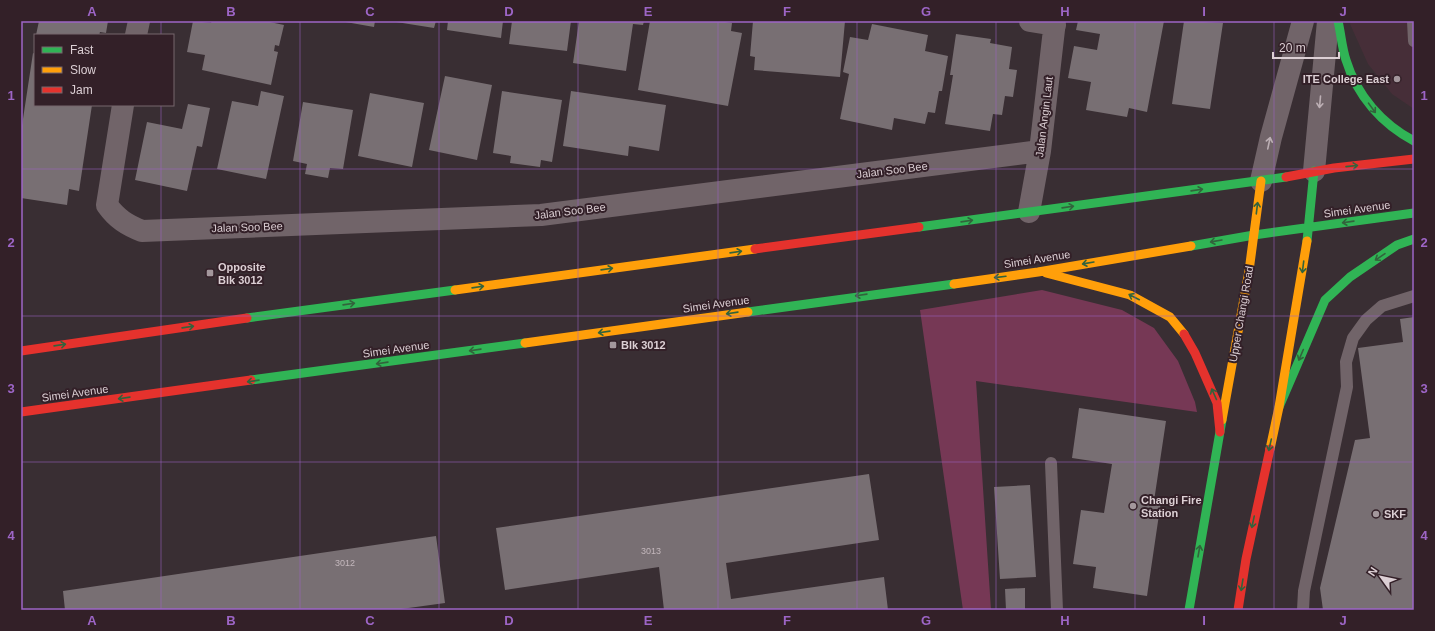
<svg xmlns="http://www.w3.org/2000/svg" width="1435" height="631" viewBox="0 0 1435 631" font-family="Arial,sans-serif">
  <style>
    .built { fill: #462e38 }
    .green { fill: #763855 }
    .building { fill: #786f73 }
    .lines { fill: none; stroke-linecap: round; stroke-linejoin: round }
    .lane { stroke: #716469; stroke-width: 12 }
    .street { stroke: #716469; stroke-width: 22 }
    .fast { stroke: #30b455; stroke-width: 9 }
    .slow { stroke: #ff9f0a; stroke-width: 9 }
    .jam { stroke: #e5322d; stroke-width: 9 }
    .oneway { stroke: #bcafb4 }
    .oneway2 { stroke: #32633c }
    .grid { fill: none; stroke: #9d65c6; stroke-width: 1; stroke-opacity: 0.55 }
    .poi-dot { fill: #a3979c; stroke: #332028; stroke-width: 1.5 }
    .labels { text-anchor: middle; stroke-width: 4; stroke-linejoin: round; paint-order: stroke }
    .number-label { font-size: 9px; fill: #c3b7bc }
    .poi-label { font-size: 11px; font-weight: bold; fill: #dccfd4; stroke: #332028; text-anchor: start }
    .street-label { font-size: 11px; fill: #dccfd4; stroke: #332028 }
    .neatline { fill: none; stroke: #9d65c6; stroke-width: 1.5 }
    .grid-label { font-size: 13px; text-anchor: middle; font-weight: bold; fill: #9d65c6 }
  </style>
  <rect width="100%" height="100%" fill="#392e33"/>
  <path class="built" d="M1351,21h63v88l-22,-15 -24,-30 -18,-40z"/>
  <path class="green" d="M1042,290l80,20 32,18 24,33 17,41 2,10 -221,-31 15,229h-28l-43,-300z"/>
  <path class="building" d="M39,21h69l-2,12 -6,-1 -1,3h-63z
    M193,21l18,2 1,-2h53l19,4 -5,21 -4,-1 -1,6 4,1 -7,33 -69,-15 3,-15 -18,-3z
    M340,21h35l-1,6z
    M390,21h46l-2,7z
    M448,21h55l-2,17 -54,-8z
    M512,21h59l-4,30 -58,-7z
    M579,21h65l-1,4 -10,-1 -7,47 -53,-8z
    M650,21h68l14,2 -1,8 11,2 -14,73 -90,-16z
    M753,21h92l-5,56 -86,-7 1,-13 -5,-1z
    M1078,21h86l-17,91 -18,-4 -2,9 -41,-7 5,-28 -23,-4 6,-32 23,4 3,-16 -24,-4z
    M1184,21l39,2 -13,86 -38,-5z
    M872,24l56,11 -3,16 23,5 -6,35h-3l-4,22 -7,-1 -3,12 -31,-6 -2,12 -52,-11 9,-45 -6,-2 7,-35 18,3z
    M956,34l35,5 -1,4 22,4 -3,22 8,1 -4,27 -8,-1 -3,19 -9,-1 -3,17 -45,-7 8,-49h-3z
    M33,53l2,1v51h57l-13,86 -10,-2 -2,16 -46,-7v-66z
    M445,76l47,9 -15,75 -48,-10z
    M261,91l23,5 -18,83 -49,-10 15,-68 26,5z
    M502,91l60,9 -10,62 -11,-2 -1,7 -30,-4 1,-7 -18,-3z
    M571,91l95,14 -7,46 -30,-5 -1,10 -65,-10z
    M370,93l54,10 -12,64 -54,-11z
    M303,102l50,8 -10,59 -13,-1 -2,10 -23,-4 2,-10 -14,-3z
    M188,104l22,4 -8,39 -5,-1 -10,45 -52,-11 12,-58 35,7z
    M1414,317v293h-91l-3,-22 35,-148 15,-2 -12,-90 45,-6 -3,-23z
    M1079,408l87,13 -12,80h7l-14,95 -54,-8 3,-21 -23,-3 8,-54 23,3 8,-49 -40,-6z
    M869,474l10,66 -153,23 5,36 153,-22 4,33h-224l-5,-43 -154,23 -9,-62z
    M1030,485l6,92 -36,2 -6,-92z
    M436,536l9,67 -51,7h-329l-2,-19z
    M1025,588v22h-19l-1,-21z"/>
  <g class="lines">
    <path class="lane" d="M1413,21l1,20
      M1051,463l6,147
      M1303,610l1,-19 43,-204 -1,-25 7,-24 13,-18 16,-14 32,-10"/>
    <path class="street" d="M1030,21l25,4
      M136,35l3,-14
      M123,105l-16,100c10,14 20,20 35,26l399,-16 499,-64
      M1314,171l14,-150
      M1261,181l10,-44 32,-116
      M1029,212l11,-61 15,-130"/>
    <path class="fast" d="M1338,21c3,13 4,27 8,39 11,36 36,64 68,81
      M919,227l367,-50
      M1307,241l7,-70
      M1191,246l63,-11 160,-22
      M748,312l206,-28
      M247,318l208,-28
      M251,380l274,-37
      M1279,407l46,-107 25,-23 47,-32 17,-6
      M1189,610l33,-190"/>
    <path class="slow" d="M1046,273l84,22 40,22 14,17
      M954,284l84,-12 153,-26
      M455,290l300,-41
      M525,343l223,-31
      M1222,420l27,-149 12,-90
      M1270,449l9,-42 28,-166"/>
    <path class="jam" d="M1286,177l48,-9 80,-9
      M755,249l164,-22
      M1184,334l11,19 22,50 3,29
      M21,351l226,-33
      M21,412l230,-32
      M1238,610l8,-51 24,-110"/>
  </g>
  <defs><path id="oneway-shaft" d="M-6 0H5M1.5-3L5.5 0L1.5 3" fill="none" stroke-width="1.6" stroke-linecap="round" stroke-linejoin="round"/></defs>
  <g class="oneway">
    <use href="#oneway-shaft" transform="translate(1320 102) rotate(95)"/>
    <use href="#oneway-shaft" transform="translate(1269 143) rotate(-78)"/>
  </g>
  <g class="oneway2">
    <use href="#oneway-shaft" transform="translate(1372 108) rotate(54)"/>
    <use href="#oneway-shaft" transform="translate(1352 166) rotate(-6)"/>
    <use href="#oneway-shaft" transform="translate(1197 190) rotate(-8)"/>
    <use href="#oneway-shaft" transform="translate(1068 207) rotate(-8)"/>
    <use href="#oneway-shaft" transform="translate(1257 208) rotate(-83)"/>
    <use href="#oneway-shaft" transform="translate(967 221) rotate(-8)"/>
    <use href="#oneway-shaft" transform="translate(1348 222) rotate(172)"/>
    <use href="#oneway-shaft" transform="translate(1216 241) rotate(170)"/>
    <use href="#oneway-shaft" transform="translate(736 252) rotate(-8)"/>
    <use href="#oneway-shaft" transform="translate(1380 257) rotate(146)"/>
    <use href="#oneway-shaft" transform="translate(1088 263) rotate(170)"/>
    <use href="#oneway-shaft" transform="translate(1303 267) rotate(97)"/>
    <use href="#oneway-shaft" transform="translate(607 269) rotate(-8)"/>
    <use href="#oneway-shaft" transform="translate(1000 277) rotate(173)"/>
    <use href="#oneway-shaft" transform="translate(478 287) rotate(-8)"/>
    <use href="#oneway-shaft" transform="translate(861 295) rotate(172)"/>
    <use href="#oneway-shaft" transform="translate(1134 297) rotate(-153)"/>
    <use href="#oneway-shaft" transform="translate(349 304) rotate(-8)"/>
    <use href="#oneway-shaft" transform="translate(732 313) rotate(172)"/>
    <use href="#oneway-shaft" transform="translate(188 327) rotate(-8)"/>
    <use href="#oneway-shaft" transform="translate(604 332) rotate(172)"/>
    <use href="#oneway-shaft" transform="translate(60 345) rotate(-8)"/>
    <use href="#oneway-shaft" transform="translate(475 350) rotate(172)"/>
    <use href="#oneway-shaft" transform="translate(1301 355) rotate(113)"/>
    <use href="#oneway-shaft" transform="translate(382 363) rotate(172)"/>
    <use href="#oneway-shaft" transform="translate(253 381) rotate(172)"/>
    <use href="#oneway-shaft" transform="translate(1214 394) rotate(-114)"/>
    <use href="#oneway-shaft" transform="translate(124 398) rotate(172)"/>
    <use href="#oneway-shaft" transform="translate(1270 445) rotate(103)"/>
    <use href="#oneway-shaft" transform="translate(1253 522) rotate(102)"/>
    <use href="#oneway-shaft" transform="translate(1199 551) rotate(-80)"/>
    <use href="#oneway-shaft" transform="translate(1242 585) rotate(99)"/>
  </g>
  <path class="grid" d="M161,21v14M300,21v589M439,21v589M578,21v589M718,21v589M857,21v589M996,21v589M1135,21v589M1274,21v589M161,105v505M21,169h1393M21,316h1393M21,462h1393"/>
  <g class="poi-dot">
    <circle cx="1397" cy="79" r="4"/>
    <rect x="206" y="269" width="8" height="8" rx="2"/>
    <rect x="609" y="341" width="8" height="8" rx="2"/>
    <circle cx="1133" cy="506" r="4"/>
    <circle cx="1376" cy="514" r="4"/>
  </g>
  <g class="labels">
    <g class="number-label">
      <text x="651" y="554">3013</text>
      <text x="345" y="566">3012</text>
    </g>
    <g class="poi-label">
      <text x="1389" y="83" text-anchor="end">ITE College East</text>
      <text x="218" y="271">Opposite<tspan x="218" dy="13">Blk 3012</tspan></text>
      <text x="621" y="349">Blk 3012</text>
      <text x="1141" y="504">Changi Fire<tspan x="1141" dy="13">Station</tspan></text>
      <text x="1384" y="518">SKF</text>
    </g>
    <g class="street-label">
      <text transform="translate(1044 117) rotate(-83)" y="4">Jalan Angin Laut</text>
      <text transform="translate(892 170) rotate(-7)" y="4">Jalan Soo Bee</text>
      <text transform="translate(1357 209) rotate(-8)" y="4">Simei Avenue</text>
      <text transform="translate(570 211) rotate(-7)" y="4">Jalan Soo Bee</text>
      <text transform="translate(247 227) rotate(-2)" y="4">Jalan Soo Bee</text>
      <text transform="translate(1037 259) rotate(-9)" y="4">Simei Avenue</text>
      <text transform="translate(716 304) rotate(-8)" y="4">Simei Avenue</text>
      <text transform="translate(1241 314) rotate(-80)" y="4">Upper Changi Road</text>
      <text transform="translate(396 349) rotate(-8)" y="4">Simei Avenue</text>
      <text transform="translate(75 393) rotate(-8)" y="4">Simei Avenue</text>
    </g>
  </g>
  <rect width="1435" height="631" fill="none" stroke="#332028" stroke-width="44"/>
  <rect x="34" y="34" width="140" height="72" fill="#332028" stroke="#77666d"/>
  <rect x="42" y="47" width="20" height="6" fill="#30b455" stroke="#77666d"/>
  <text x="70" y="54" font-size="12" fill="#dccfd4">Fast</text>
  <rect x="42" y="67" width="20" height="6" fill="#ff9f0a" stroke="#77666d"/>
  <text x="70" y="74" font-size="12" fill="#dccfd4">Slow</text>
  <rect x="42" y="87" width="20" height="6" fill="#e5322d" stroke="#77666d"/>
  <text x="70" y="94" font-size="12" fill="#dccfd4">Jam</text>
  <g transform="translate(1381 577) rotate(303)" stroke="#332028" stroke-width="3" paint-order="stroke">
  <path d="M0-3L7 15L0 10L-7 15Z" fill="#dccfd4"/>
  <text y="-6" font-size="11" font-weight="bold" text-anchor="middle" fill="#dccfd4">N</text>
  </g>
  <path d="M1273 52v6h66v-6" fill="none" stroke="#dccfd4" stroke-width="2"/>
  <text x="1279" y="52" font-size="12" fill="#dccfd4" stroke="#332028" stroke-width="3" paint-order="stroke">20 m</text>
  <rect x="22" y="22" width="1391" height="587" class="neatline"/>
  <g class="grid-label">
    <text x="92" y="16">A</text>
    <text x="231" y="16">B</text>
    <text x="370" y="16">C</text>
    <text x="509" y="16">D</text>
    <text x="648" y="16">E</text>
    <text x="787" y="16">F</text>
    <text x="926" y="16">G</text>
    <text x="1065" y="16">H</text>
    <text x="1204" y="16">I</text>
    <text x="1343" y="16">J</text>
    <text x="11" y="100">1</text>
    <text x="1424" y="100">1</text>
    <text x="11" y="247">2</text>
    <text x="1424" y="247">2</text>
    <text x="11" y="393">3</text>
    <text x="1424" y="393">3</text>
    <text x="11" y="540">4</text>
    <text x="1424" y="540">4</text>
    <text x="92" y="625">A</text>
    <text x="231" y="625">B</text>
    <text x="370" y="625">C</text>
    <text x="509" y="625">D</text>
    <text x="648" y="625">E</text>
    <text x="787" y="625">F</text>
    <text x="926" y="625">G</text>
    <text x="1065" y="625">H</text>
    <text x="1204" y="625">I</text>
    <text x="1343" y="625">J</text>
  </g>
</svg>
